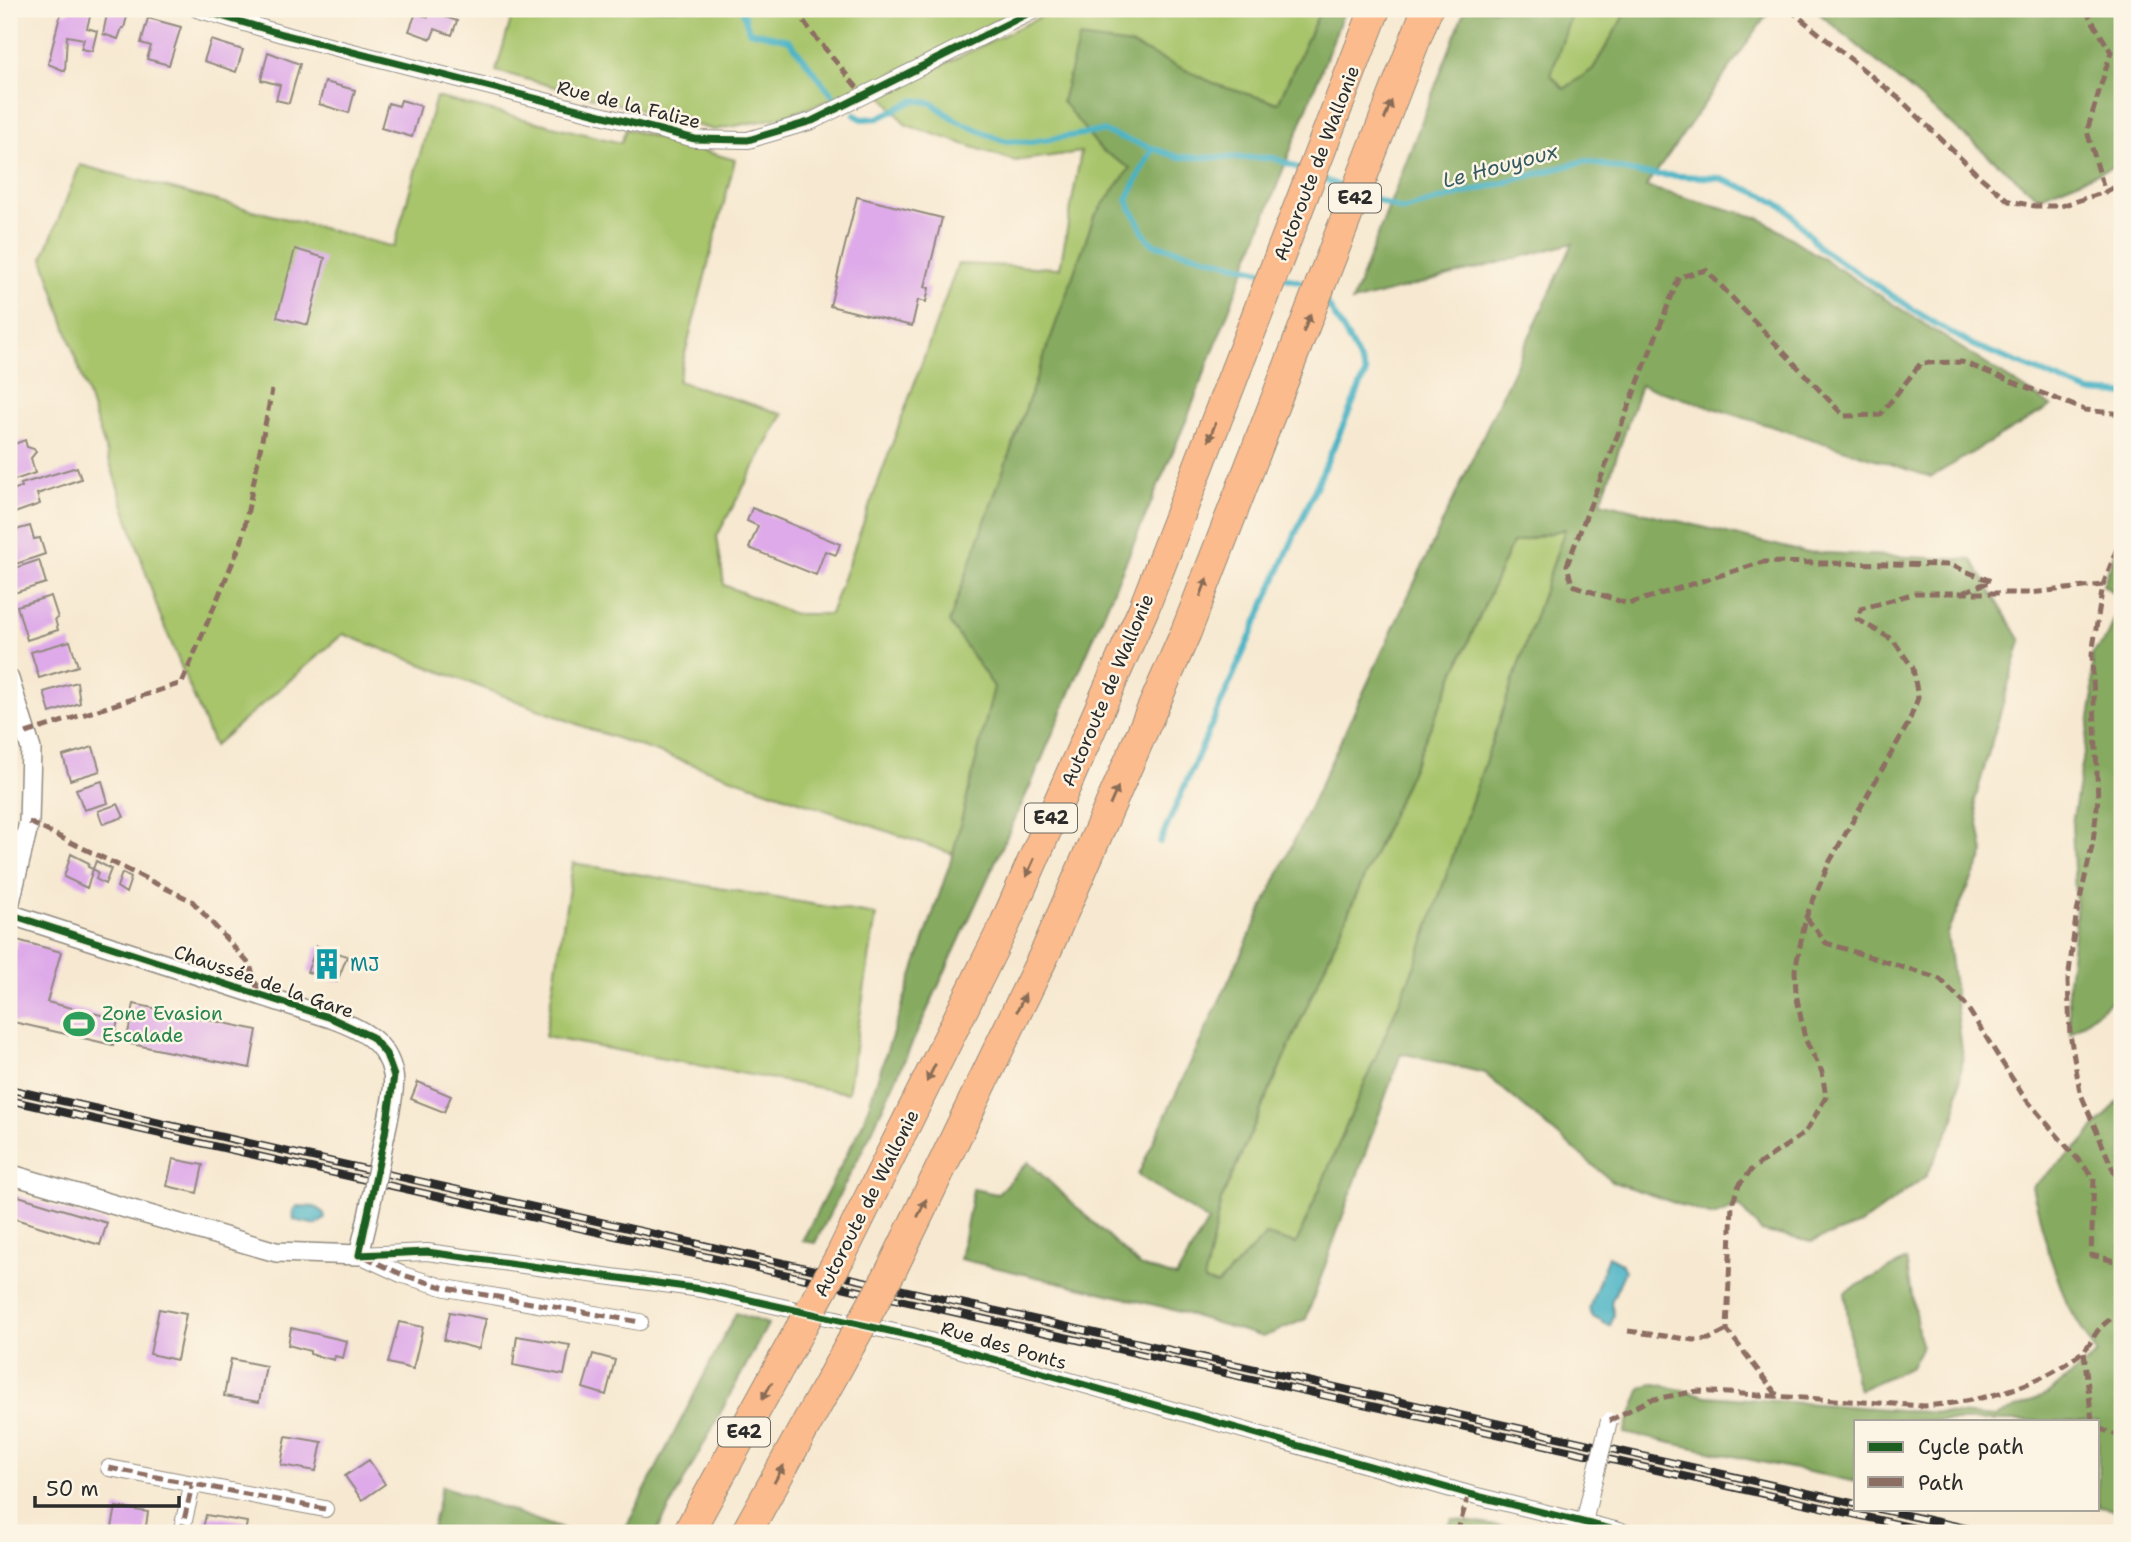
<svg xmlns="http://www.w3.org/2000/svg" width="2131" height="1542" viewBox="0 0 2131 1542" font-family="'Shantell Sans',sans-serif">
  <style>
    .green { fill: #a8c56c; stroke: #6a784c; stroke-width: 2 }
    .forest { fill: #86aa60; stroke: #586a46; stroke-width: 2; fill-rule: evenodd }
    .water { fill: #47b2c5; stroke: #396e78; stroke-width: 2 }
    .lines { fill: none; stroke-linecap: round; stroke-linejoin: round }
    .stream { stroke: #47b2c5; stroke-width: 6 }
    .building { fill: #deaae9 }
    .minor-casing { stroke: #918a7e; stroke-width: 18 }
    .tertiary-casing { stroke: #918a7e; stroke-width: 22 }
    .motorway-casing { stroke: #918a7e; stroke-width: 32 }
    .minor { stroke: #fff; stroke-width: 16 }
    .tertiary { stroke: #fff; stroke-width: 19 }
    .motorway { stroke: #fbbb8c; stroke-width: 30 }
    .rail-casing { stroke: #2b2b2b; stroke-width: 8 }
    .rail { stroke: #fcf5e5; stroke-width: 5; stroke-dasharray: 16; stroke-linecap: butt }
    .minor-bridge-casing { stroke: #918a7e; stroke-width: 18; stroke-linecap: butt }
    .tertiary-bridge-casing { stroke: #918a7e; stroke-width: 22; stroke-linecap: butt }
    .motorway-bridge-casing { stroke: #918a7e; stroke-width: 32; stroke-linecap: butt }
    .minor-bridge { stroke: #fff; stroke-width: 16 }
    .tertiary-bridge { stroke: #fff; stroke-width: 19 }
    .motorway-bridge { stroke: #fbbb8c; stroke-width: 30 }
    .quiet { stroke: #8d6e63; stroke-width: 5; stroke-dasharray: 10 5; stroke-linecap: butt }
    .cycleway-casing { stroke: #fcf5e5; stroke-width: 11 }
    .cycleway { stroke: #1b5e20; stroke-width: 7 }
    .oneway { fill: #896c57 }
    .labels { text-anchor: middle; stroke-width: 5; stroke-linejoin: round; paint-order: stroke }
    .shield { fill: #fcf5e5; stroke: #6a6863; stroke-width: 2 }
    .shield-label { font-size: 18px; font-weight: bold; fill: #2b2b2b }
    .street-label { font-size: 19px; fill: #2b2b2b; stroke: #fcf5e5 }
    .culture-label { font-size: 19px; fill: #0d838f; stroke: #fcf5e5; text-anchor: start }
    .leisure-label { font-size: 19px; fill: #27864d; stroke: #fcf5e5; text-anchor: start }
    .water-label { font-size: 21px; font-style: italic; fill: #355a61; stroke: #fcf5e5 }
  </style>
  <rect width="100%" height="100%" fill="#fcf5e5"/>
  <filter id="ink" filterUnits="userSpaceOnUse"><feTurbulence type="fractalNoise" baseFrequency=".0143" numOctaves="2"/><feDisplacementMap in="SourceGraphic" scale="14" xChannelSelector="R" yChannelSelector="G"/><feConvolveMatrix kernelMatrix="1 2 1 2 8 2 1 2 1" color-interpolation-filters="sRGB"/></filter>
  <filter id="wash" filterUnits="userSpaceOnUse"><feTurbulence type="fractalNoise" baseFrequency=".00686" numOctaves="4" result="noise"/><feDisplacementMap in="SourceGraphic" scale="28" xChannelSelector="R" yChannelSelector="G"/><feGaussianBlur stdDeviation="1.57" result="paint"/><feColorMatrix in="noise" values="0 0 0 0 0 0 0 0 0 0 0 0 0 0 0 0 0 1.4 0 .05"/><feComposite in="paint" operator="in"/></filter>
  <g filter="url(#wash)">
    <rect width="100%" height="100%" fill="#f7e9d1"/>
    <path class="green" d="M514,9h506l-155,79 -83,29 -68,13 -218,-59z
      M1056,9h265l-43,94 -58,-17 -119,64 30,17 -37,50 -144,405 45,64 -42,168 -366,-126 -244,-94 -129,112 -55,-133 -116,-355 37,-93 314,82 42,-150 185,46 5,-14 109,31 -57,221 105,33 -66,122 7,49 70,29h36l128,-350 102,4 21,-116 -66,9 -109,-36 -24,-30z
      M1573,9h55l-35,60 -29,20 -13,-14z
      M1565,529l-147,429 -122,286 -30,-9 -49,50 -14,-4 18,-80 291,-658z
      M573,863l303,52 -28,178 -303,-56z"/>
    <path class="forest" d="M1321,9h24l-157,407 -153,359 -164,358 -56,110 -13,-2 60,-116 91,-271 41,-167 -45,-65 145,-405 36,-49 -29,-18 -39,-49 17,-63 53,7 88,41 58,17z
      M1465,9h108l-22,66 13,14 29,-20 35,-60h143l-125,178 114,31 291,188 -120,71 -290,-92 -40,117 203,50 168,8 49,81 -46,159 9,53 -37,80 16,125 -9,62 -28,56 -65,48 -50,18 -50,-11 -22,-25 -26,10 -100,-34 -129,-109 -83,-20 -95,266 -43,18 -100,-30 -203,-48 13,-70 24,5 31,-32 112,104 36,11 32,-56 -70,-46 435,-932 -221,59zM1565,529l-147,429 -122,286 -30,-9 -49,50 -13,-4 17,-81 291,-657z
      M1814,9h308v154l-84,34z
      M2122,535v457l-52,42 -2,-53 8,-64 -4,-93 21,-124 -1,-46 16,-18 13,-37 -18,-14z
      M2122,1097v414l-24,-4v-86h-242v61l-232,-49 17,-45 11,-5 54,13 290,21 52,-23 49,-40 -30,-50 -18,-50 -17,-67 48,-42z
      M1906,1260l15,88 -10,19 -52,23 -4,-11 -10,-87z
      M736,1313l32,11 -112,209h-33z
      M442,1486l131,47h-142z
      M1452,1519l85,13 -91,1z"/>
    <path class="water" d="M297,1206l18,1 9,6 1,6 -9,6 -22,-5 -1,-10z
      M1608,1256l13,7 4,8 -14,31 3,13 -4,11 -17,-9 -4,-8z"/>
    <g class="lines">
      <path class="stream" d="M742,9l7,22 40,9 44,56
        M855,115l7,4 16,-1 37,-18 17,3 23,17 48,21 28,1 71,-11 76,26 96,1 31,13
        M1152,149l-25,51 18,35 8,9 112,28
        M1318,177l32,13
        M1364,195l38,15 183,-49 57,13 77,4 44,17 24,14 34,40 116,76 36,20 116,47 33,2
        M1282,277l19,5 9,7
        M1160,842l206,-469 -17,-33 -24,-40"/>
    </g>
    <g id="blocks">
      <path class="building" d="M69,9h23l-5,19 10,3 -5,20 -11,-2 3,-10 -17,-3 -2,35 -17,-7 13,-52 7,1z
        M108,9h21l-5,19h-2l-4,11 -15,-5z
        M420,9h28l-3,8 12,4 -5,14 -17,-6 -4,10 -22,-8 7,-18 12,4 1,-5z
        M148,18l33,9 -12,38 -22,-6 4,-13 -10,-3z
        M211,40l32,10 -7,22 -32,-11z
        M268,52l32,12 -11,39 -13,-3 4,-15 -19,-5z
        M325,82l30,8 -6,23 -30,-9z
        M401,100l20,6 -9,31 -31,-9 7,-25 11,3z
        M857,197l85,21 -17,69 4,1 -3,14 -8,-2 -6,26 -82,-20z
        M295,249l30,9 -17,67 -31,-8z
        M25,440l2,7 7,2 2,3 -5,6 4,15 -23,8 -3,-2v-33z
        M77,467l4,12 -44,15 3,10 -31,11v-20l3,-1 -1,-4 11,-3 -1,-3z
        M752,508l88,36 -4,11 -11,-4 -9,24 -67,-27 9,-22 -11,-5z
        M30,526l4,13 6,-1 5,16 -32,11 -4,-14v-19z
        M39,560l7,23 -32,10 -5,-23z
        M51,596l7,22 -3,1 3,11 -31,10 -10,-34z
        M70,641l8,25 -39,12 -8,-26z
        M77,682l3,21 -30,10 -6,-21z
        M93,747l7,24 -30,9 -7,-24z
        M102,781l6,22 -24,7 -8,-21z
        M118,804l6,13 -21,7 -5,-13z
        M71,854l18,9 -1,4 5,2 -6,19 -23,-11z
        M96,861l15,8 -6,15 -9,-5 2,-7 -5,-3z
        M122,873l9,5 -5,15 -9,-6z
        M17,940l44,12 -14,50 71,17 -5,26 -104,-24v-52z
        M317,946l30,10 -10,26 -30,-10z
        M134,1004l123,26 -7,38 -124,-25z
        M418,1082l33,14 -7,16 -33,-13z
        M173,1159l30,6 -6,28 -30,-7z
        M15,1195l92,28 -7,22 -91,-28z
        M159,1309l27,5 -9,46 -27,-6z
        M450,1312l36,7 -7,30 -35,-9z
        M399,1322l24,5 -10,42 -25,-6z
        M291,1328l56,13 -4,17 -8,-2 -1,4 -24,-6v-3l-22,-6z
        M517,1336l53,9 -6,30 -51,-10z
        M593,1354l22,6 -9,35 -23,-7z
        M231,1359l35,7 -7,36 -35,-6z
        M286,1436l36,6 -6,29 -35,-6z
        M369,1460l16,24 -23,16 -17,-24z
        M116,1507l32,5 -3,21h-34z
        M206,1515l41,7 -2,11h-43z"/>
    </g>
  </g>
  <g filter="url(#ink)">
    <use href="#blocks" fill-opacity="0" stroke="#918a7e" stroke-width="2"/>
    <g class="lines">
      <defs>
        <path id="minor" d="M197,9l85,25 413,105 53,1 64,-19 225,-112
          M359,1255l68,-3 274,37 211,47 557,158 158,39
          M364,1257l39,18 43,13 194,34
          M109,1468l216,41
          M1584,1523l8,-35
          M181,1533l11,-47"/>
        <path id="tertiary" d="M9,679l22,70 -2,73 -20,84
          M9,914l322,104c28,10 56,23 62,56 3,14 -5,45 -8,60
          M9,1174l267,78 83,3 7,-29"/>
        <path id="motorway" d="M840,1257l165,-333 139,-316 231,-599
          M892,1269l155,-320 139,-317 241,-623
          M688,1533l111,-202
          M746,1533l104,-188"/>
      </defs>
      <use href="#minor" class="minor-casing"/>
      <use href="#tertiary" class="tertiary-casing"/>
      <use href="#motorway" class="motorway-casing"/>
      <use href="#minor" class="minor"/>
      <use href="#tertiary" class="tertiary"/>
      <use href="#motorway" class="motorway"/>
      <defs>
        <path id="rail" d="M9,1089l1847,415
          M9,1100l1928,433
          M1879,1509l109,24"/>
      </defs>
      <use href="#rail" class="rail-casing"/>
      <use href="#rail" class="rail"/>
      <defs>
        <path id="minor-bridge" d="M1592,1488l17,-67"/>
        <path id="tertiary-bridge" d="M366,1226l19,-92"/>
        <path id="motorway-bridge" d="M799,1331l41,-74
          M850,1345l42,-76"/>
      </defs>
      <use href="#minor-bridge" class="minor-bridge-casing"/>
      <use href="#tertiary-bridge" class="tertiary-bridge-casing"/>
      <use href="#motorway-bridge" class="motorway-bridge-casing"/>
      <use href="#minor-bridge" class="minor-bridge"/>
      <use href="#tertiary-bridge" class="tertiary-bridge"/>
      <use href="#motorway-bridge" class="motorway-bridge"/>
      <path class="quiet" d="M795,9l18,25 51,62
        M1789,9l113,92 76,74 31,26 26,5h26l44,-14 17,-9
        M2085,9l26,43 -24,79 18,61
        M2122,535l-19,50 -11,69 6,144 -5,44 -17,75 -8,64 2,53 10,58 42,99
        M1964,592l27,-11 -41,-16 -187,-3 -135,42 -56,-19 -5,-20 112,-288 27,-7 138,146 36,-1 41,-52 41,-1 123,48 37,4
        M26,733l156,-50 60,-143 30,-150
        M29,822l163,79 58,64 9,29
        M1806,917l20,26 114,36 25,25 59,93 70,81 -3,77 31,8
        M365,1257l38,18 43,13 194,34
        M1628,1331l66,9 15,-1 18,-9
        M2084,1352l8,69
        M1777,1395l-50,-65 5,-126 7,-19 14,-17 52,-35 21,-36 -4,-25 -17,-33 -9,-46 -1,-23 11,-53 24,-56 78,-137 10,-26 -5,-30 -20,-28 -36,-21 4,-10 54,-16h114l74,-8
        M1609,1421l40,-21 49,-9 226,15c56,-4 112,-18 157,-53 9,-6 12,-18 20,-26 6,-6 14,-11 21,-16
        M2098,1428l24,9
        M109,1468l216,41
        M181,1533l11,-47
        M1457,1533l12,-39"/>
      <defs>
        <path id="cycleway" d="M197,9l85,25 413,105 53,1 64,-19 225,-112
          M9,914l322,104 41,19 14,17 8,22 -9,58 -26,121 68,-3 274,37 211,47 557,158 158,39"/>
      </defs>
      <use href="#cycleway" class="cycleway-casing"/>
      <use href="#cycleway" class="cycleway"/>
    </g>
    <defs><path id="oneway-solid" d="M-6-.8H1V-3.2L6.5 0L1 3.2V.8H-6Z" transform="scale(1.75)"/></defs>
    <g class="oneway">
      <use href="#oneway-solid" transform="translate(1388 110) rotate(-69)"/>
      <use href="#oneway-solid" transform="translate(1307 323) rotate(-69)"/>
      <use href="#oneway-solid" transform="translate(1212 432) rotate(111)"/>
      <use href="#oneway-solid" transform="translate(1204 587) rotate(-69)"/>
      <use href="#oneway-solid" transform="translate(1114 796) rotate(-66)"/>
      <use href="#oneway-solid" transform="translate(1030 868) rotate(114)"/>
      <use href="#oneway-solid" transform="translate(1021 1003) rotate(-64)"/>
      <use href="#oneway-solid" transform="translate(931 1073) rotate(116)"/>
      <use href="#oneway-solid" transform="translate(922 1208) rotate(-64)"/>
      <use href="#oneway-solid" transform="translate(767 1391) rotate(119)"/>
      <use href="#oneway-solid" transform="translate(779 1474) rotate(-61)"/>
    </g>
  </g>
  <defs>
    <symbol id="building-bare" viewBox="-9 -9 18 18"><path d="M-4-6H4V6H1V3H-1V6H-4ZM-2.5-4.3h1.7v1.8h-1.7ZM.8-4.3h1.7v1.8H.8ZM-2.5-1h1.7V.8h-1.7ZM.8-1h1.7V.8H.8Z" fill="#0f9aa8" stroke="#fcf5e5" stroke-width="2.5" paint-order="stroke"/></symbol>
    <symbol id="stadium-bare" viewBox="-9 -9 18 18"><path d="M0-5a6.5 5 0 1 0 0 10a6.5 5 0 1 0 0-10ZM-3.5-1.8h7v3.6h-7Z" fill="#2e9e5b" stroke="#fcf5e5" stroke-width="2.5" paint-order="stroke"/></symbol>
  </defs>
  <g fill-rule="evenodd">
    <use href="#building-bare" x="305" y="942" width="44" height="44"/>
    <use href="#stadium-bare" x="57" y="1002" width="44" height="44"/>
  </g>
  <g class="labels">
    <g class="shield">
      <rect x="1329" y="183.5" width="52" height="29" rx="5"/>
      <rect x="1025" y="803.5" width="52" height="29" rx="5"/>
      <rect x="718" y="1417.5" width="52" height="29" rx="5"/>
    </g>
    <g class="shield-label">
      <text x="1355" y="204">E42</text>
      <text x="1051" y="824">E42</text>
      <text x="744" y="1438">E42</text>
    </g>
    <g class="street-label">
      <text transform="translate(629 104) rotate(14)" y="7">Rue de la Falize</text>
      <text transform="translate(1316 163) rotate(-69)" y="7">Autoroute de Wallonie</text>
      <text transform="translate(1107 690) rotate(-67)" y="7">Autoroute de Wallonie</text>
      <text transform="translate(264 981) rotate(19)" y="7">Chaussée de la Gare</text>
      <text transform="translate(866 1203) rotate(-63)" y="7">Autoroute de Wallonie</text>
      <text transform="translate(1004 1345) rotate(16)" y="7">Rue des Ponts</text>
    </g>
    <g class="culture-label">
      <text x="350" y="971">MJ</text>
    </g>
    <g class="leisure-label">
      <text x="102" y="1020">Zone Evasion<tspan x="102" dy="22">Escalade</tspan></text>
    </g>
    <g class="water-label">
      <text transform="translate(1500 166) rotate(-15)" y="7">Le Houyoux</text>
    </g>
  </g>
  <rect width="2131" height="1542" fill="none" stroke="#fcf5e5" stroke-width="35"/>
  <rect x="1854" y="1420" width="245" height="91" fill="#fcf5e5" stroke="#a8a49b" stroke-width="2"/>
  <rect x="1868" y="1442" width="35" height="10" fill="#1b5e20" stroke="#a8a49b" stroke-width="2"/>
  <text x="1918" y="1454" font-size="21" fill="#2b2b2b">Cycle path</text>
  <rect x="1868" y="1477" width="35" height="10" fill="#8d6e63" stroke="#a8a49b" stroke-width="2"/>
  <text x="1918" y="1490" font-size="21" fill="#2b2b2b">Path</text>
  <path d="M35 1496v10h144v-10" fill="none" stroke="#2b2b2b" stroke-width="3.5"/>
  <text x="46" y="1496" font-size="21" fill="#2b2b2b" stroke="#fcf5e5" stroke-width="5" paint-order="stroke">50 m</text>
</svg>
